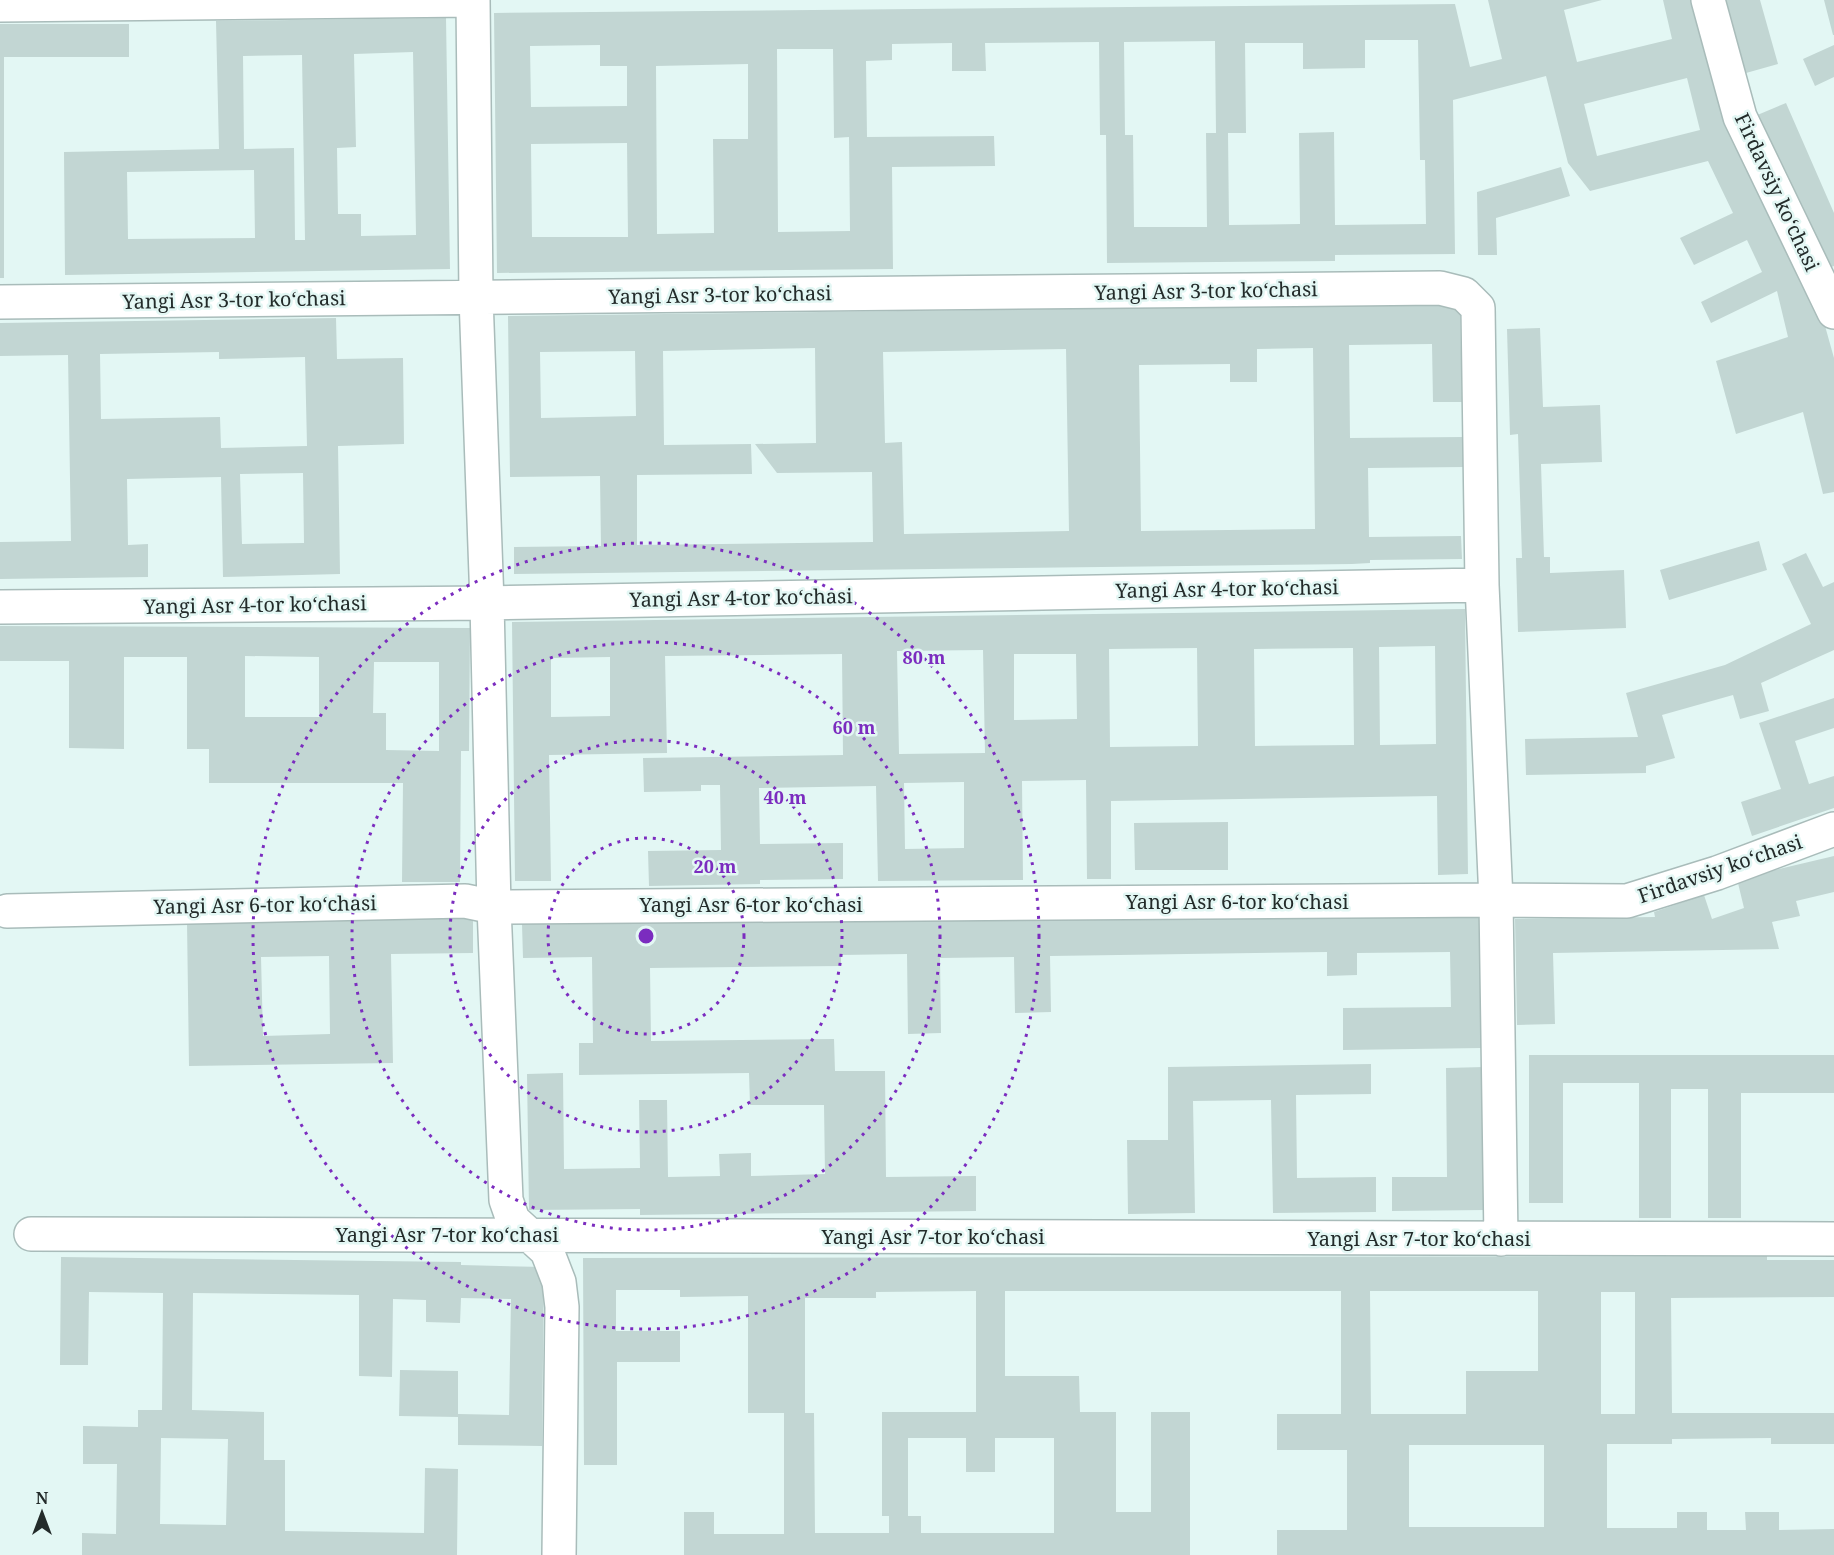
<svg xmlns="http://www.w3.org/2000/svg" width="1834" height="1555" viewBox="0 0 1834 1555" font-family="'Noto Serif',serif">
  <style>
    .building { fill: #c2d6d3; fill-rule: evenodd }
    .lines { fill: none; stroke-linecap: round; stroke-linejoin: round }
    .minor-casing { stroke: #a9bcba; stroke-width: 36 }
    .minor { stroke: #fff; stroke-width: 33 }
    .ring { fill: none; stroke: #7b2cbf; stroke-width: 3; stroke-dasharray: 3 6 }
    .labels { text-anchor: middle; stroke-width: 5; stroke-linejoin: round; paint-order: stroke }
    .street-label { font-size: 20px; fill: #232b2a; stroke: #e3f7f4 }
    .centre { fill: #7b2cbf; stroke: #e3f7f4; stroke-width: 3 }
    .ring-label { font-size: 18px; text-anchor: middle; font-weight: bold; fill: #7b2cbf; stroke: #e3f7f4; stroke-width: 5; stroke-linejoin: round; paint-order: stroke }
  </style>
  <rect width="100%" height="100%" fill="#e3f7f4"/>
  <path class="building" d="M1488,0h114l-38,10 13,52 95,-23 -9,-39h35l113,276 23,82v134l-11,2 -20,-82 -67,22 -20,-73 72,-24 -11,-46 -66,32 -10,-21 61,-30 -15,-32 -53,25 -14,-27 53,-25 -25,-52 -118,30 -22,-28 -22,-87 -93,24 2,154 -120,1v6l-228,2 -1,-128h-6l-1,-93 -114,1 1,28h-34v-28l-60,1v16l-26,1 1,76 127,-1 1,30 -103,1 1,102 -396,4 -3,-260 961,-9 15,63 32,-8zM1365,40h53l2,120h5l1,64 -91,1 -1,-93 -35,1 1,91 -71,1 -1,-92h18l-1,-90h58v26l62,-1zM1215,41l1,92h-10l1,94h-73l-1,-92h-8l-1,-93zM600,45v21h27v40l-96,1 -1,-61zM777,49h56l1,89 15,-1 1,94 -72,1zM748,64v75h-35l1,94 -57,1 -1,-168zM1687,78l13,52 -103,26 -13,-52zM627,143l1,94h-96l-1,-93z
    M1725,0h35l18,64 -32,9z
    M1824,0h10v35h-1z
    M446,18l4,251 -385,6 -1,-123 155,-3 -3,-128zM413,52l3,183 -55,1v-22h-23l-1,-66 19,-1 -2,-93zM302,55l3,185h-10l-1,-92 -50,1 -1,-93zM254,170l1,68 -127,1 -1,-67z
    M0,24h129v33h-125v221h-4z
    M1834,45v32l-19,9 -12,-27z
    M1786,103l48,110v53l-13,5 -66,-155z
    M1561,167l9,29 -74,22 1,37h-19l-1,-63z
    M1460,304l2,98h-29l-1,-58 -83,1 1,93 113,-1 1,30 -96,1 1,69 92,-1 1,23 -92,1v3l-18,1 -838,10v-27l87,-1 -1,-70 -90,1 -2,-161zM815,348l1,95 -61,1 22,29 95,-1 1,70 -236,3v-70l115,-1 -1,-30 -87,1 -1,-94zM1313,348l2,181 -174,2 -2,-166 91,-1v18h27v-33zM1066,349l3,182 -165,3 -2,-92 -17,1 -2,-91zM635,351l1,65 -95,2 -1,-66z
    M336,318l1,41 66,-1 1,86 -66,2 2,128 -117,3 -2,-100 -94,2 1,66 20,-1v33l-148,2v-37l71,-1 -3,-186 -68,1v-33zM219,352v7l86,-2 2,89 -86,2 -1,-31 -119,2 -1,-65zM303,473l1,70 -62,1 -2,-70z
    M1540,328l3,79 57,-2 2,57 -61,2 3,93h6v16l74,-3 2,58 -108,4 -2,-74h6l-4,-124 -8,1 -3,-106z
    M1759,541l8,29 -98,30 -9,-30z
    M1806,553l17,34 11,-5v68l-73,33 8,28 -29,8 -7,-24 -71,20 13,43 -29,8v7l-120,2 -1,-36 113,-2 -12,-44 99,-28 86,-41 -29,-60z
    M1465,609l3,265 -30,1 -1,-79 -326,5v78h-24l-1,-99 -64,1 1,99 -145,1 -2,-95 -117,2 1,56 83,-1v36l-83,1v4l-111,2 -1,-35 73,-1 -1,-65h-19v6l-57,1 -1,-34 200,-3 -1,-101 -177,2 2,97 -118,2 2,126h-36l-3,-259zM1435,646l1,98 -56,1 -1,-98zM1197,648l1,98 -88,1 -1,-98zM1353,648l1,97 -99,1 -1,-97zM983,650l2,103 -86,1 -2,-103zM1014,654h62l1,65 -63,1zM610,657v59l-59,1v-59zM964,782v66l-59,1 -1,-66z
    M0,626l470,2 -1,123h-8l-1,131h-58l1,-99h-194v-34h-22v-92h-63v92l-55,-1v-87h-69zM245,656l74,1v60h-74zM374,662h65v89l-53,-1v-37h-13z
    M1834,698v30l-39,13 14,43 25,-8v32l-82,28 -11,-34 40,-13 -22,-66z
    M1228,822v48h-93l-1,-47z
    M1834,856v36l-38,9 4,15 -28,6 7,27 -226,4 2,71 -38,1 -2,-106 140,-2 -1,-5 50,-17 8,24 32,-11 -7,-29z
    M1479,916l2,132 -138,2v-42l108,-1 -1,-55 -93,1v22l-30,1v-24l-277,4 1,56 -36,1 -1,-56 -74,1 1,75 -33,1 -1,-80 -66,1v11l-191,2 1,73 183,-2 1,32h50l1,106 90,-1v35l-336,4v-6l-111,1 -2,-136 36,-1 1,96 76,-1 -1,-68h28l1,77 52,-1 -1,-22 32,-1v23l74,-2 -1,-69h-74l-1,-32 -170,2v-32h14l-1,-86 -69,1 -1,-34z
    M473,917v36l-82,1 2,109 -204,3 -2,-144zM329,956l1,78 -67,2 -2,-79z
    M1529,1055h305v38h-93v125h-33v-129h-37v129h-32v-135h-76v120h-34z
    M1371,1064v30l-75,1 1,83 79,-1v35l-103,1 -2,-113 -78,1 2,112 -67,1 -1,-74h41v-73z
    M1484,1067l1,143 -93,1v-34h55l-1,-109z
    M1767,1256v4h67v37l-163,1 1,115h162v31h-63v-6l-99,1v5h-65v84h70v-16h30v18h39l-1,-18h34v18l55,-1v26h-557v-25h70v-80h-70v-36h64v-123h-336v85h74l1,36h36v100h35v-100h39v143h-506v-43h30v22h70v-121h-36v-117l-68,1v-7h-64v41h64v31h-63v103h-33l-1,-207zM976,1291v121h-94v104h7v17h-74l-1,-120h-9v-115h71v-6zM1370,1291h168v80h-72v43h-95zM1601,1292h34v122h-34zM908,1438h58v34h29v-34h59v95h-133v-17h-13zM1409,1445h135v82h-135z
    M61,1257l400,5v3l83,2 -2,179 -84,-1v-28l-59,-1 1,-46 58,1v43l51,1 2,-116 -50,-1 -1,25 -34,-1v-22l-33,-1 -1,78 -33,-1v-81l-166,-2 -1,117 72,2v48h21v71l139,2 1,-65 33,1 -1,86h-375v-22l34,1 1,-70h-34v-38l55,1v-17h24l1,-117 -74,-1 -1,73h-28zM161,1438l67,1 -2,86 -66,-1z"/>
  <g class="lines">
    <defs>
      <path id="minor" d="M473,0l3,297 11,306 7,304 12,293 7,20 34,31 12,31 3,25 -3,248
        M1708,0l32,117 94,195
        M0,5l473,-5
        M0,302l1440,-14 24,6 14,14 4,277 14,315 5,339
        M0,607l487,-4 995,-18
        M7,911l458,-10 29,6 1002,-7 131,1 90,-28 117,-44
        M31,1234l1803,5"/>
    </defs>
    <use href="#minor" class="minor-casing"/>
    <use href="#minor" class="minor"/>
  </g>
  <g class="ring">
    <circle cx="646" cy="936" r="98"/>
    <circle cx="646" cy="936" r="196"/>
    <circle cx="646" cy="936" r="294"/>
    <circle cx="646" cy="936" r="393"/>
  </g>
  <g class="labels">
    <g class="street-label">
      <text transform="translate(1777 192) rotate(65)" y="7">Firdavsiy koʻchasi</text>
      <text transform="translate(1206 291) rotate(-1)" y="7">Yangi Asr 3-tor koʻchasi</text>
      <text transform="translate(720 295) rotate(-1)" y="7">Yangi Asr 3-tor koʻchasi</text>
      <text transform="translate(234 300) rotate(-1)" y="7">Yangi Asr 3-tor koʻchasi</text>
      <text transform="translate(1227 589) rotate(-1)" y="7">Yangi Asr 4-tor koʻchasi</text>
      <text transform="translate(741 598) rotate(-1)" y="7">Yangi Asr 4-tor koʻchasi</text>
      <text transform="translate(255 605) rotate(-1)" y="7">Yangi Asr 4-tor koʻchasi</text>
      <text transform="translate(1720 869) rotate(-19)" y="7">Firdavsiy koʻchasi</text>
      <text x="1237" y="909">Yangi Asr 6-tor koʻchasi</text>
      <text transform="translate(265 905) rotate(-1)" y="7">Yangi Asr 6-tor koʻchasi</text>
      <text x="751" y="912">Yangi Asr 6-tor koʻchasi</text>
      <text x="447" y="1242">Yangi Asr 7-tor koʻchasi</text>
      <text x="933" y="1244">Yangi Asr 7-tor koʻchasi</text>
      <text x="1419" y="1246">Yangi Asr 7-tor koʻchasi</text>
    </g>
  </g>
  <circle cx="646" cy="936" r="9" class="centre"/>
  <g class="ring-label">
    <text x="924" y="664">80 m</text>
    <text x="854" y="734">60 m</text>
    <text x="785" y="804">40 m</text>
    <text x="715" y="873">20 m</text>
  </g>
  <g transform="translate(42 1513)" stroke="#e3f7f4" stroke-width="4.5" paint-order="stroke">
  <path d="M0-4.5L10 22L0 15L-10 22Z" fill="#232b2a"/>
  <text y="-9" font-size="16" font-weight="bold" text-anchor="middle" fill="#232b2a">N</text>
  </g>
</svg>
